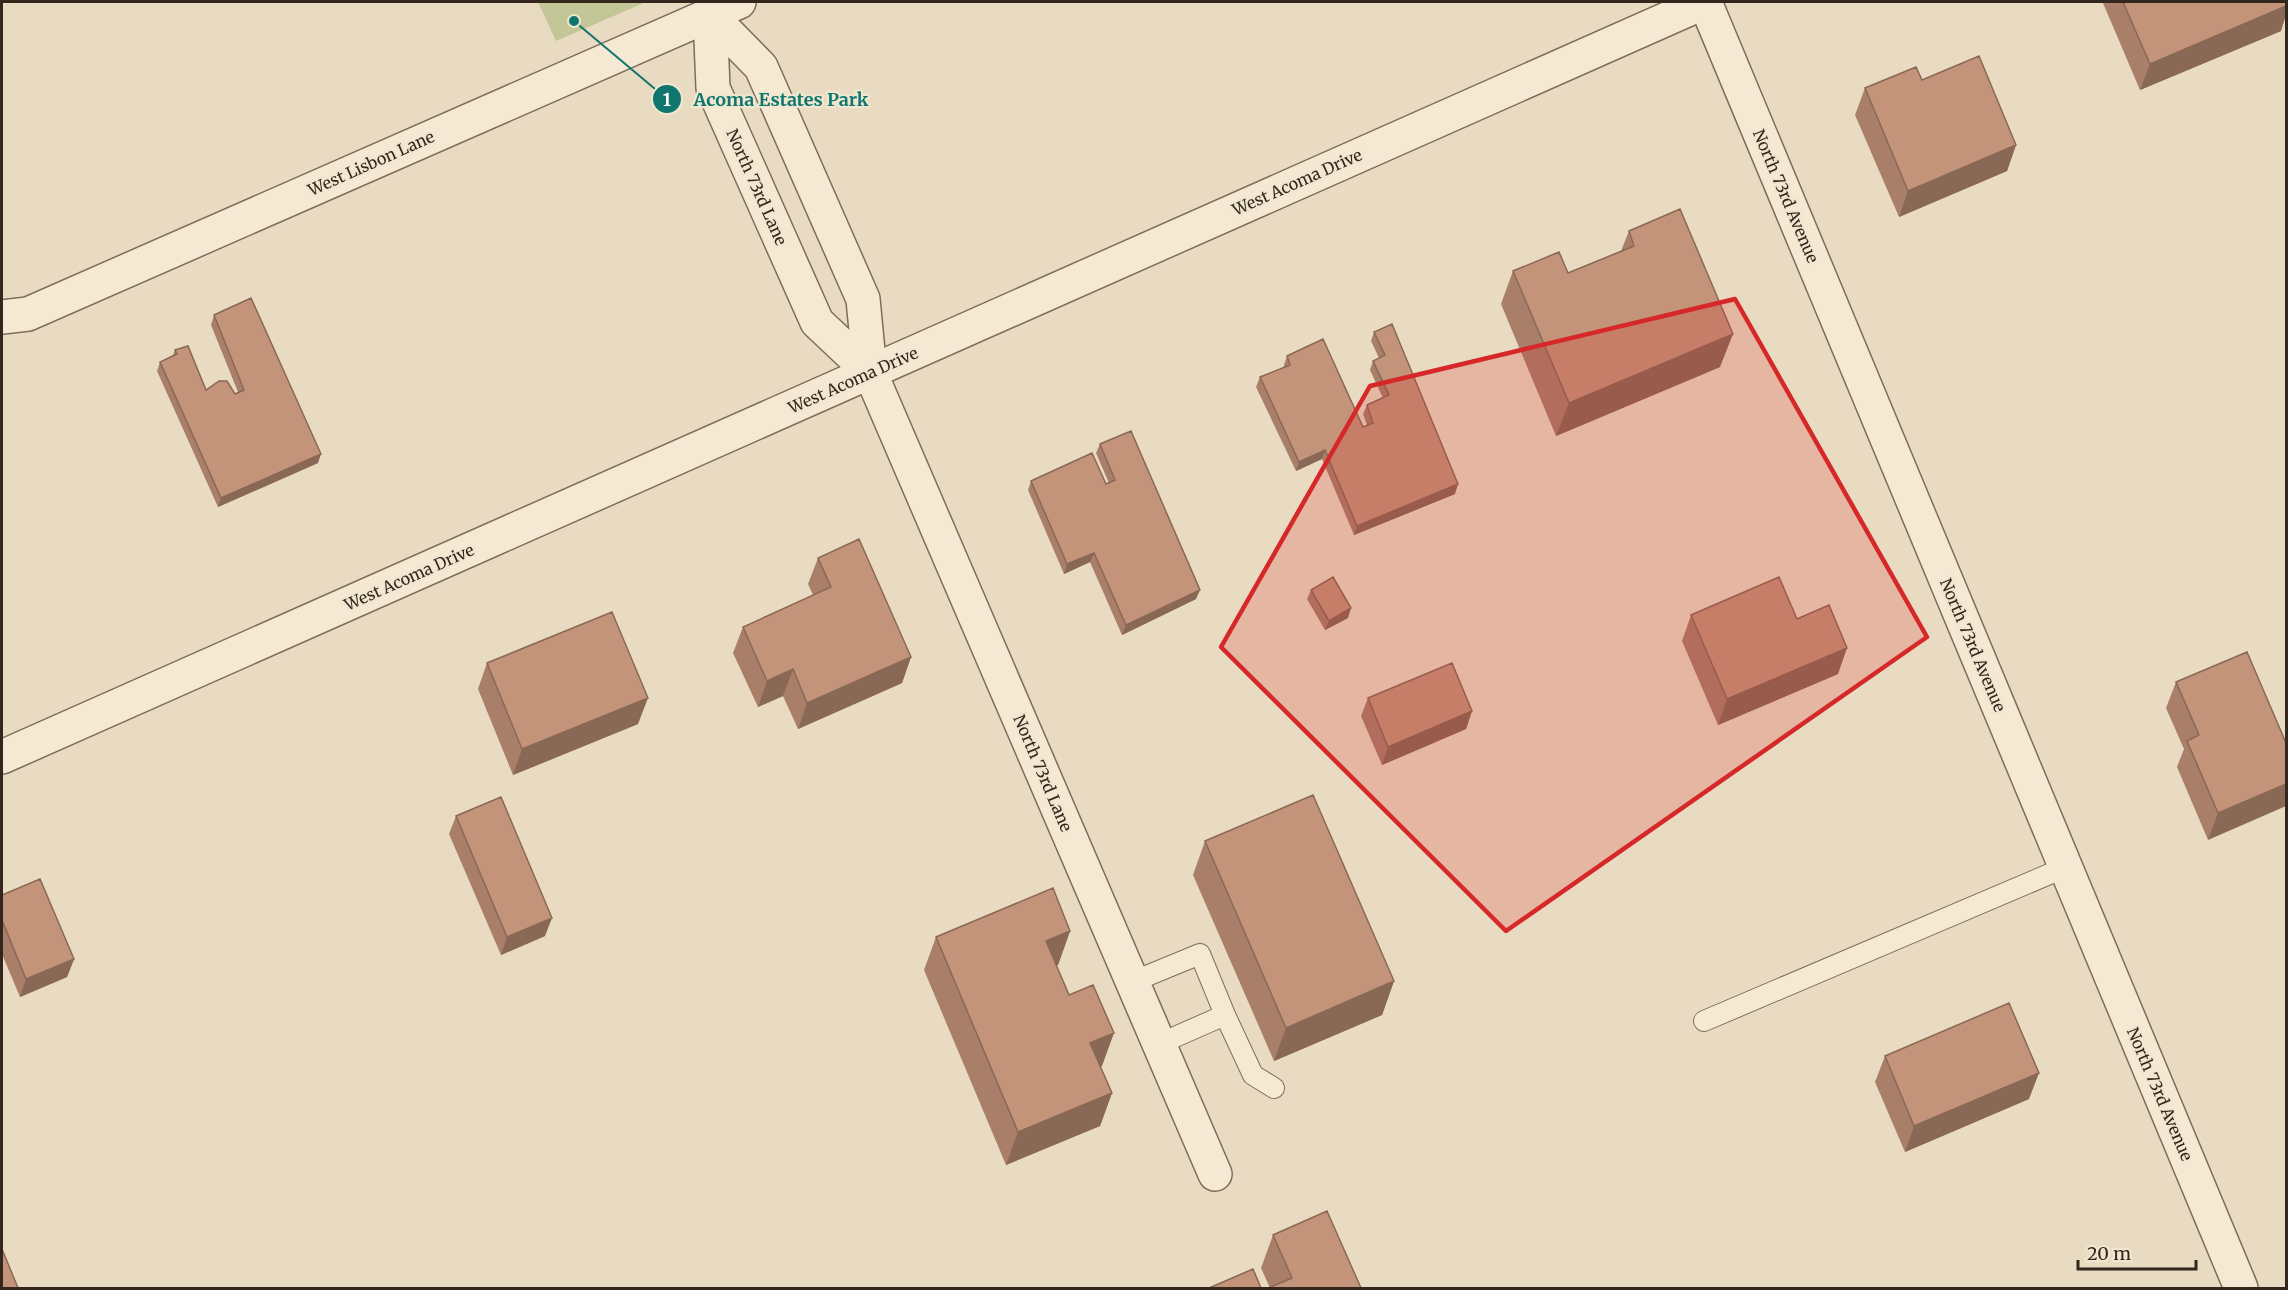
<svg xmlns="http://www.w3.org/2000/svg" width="2288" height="1290" viewBox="0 0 2288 1290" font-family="Merriweather,serif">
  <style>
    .green { fill: #c3c697 }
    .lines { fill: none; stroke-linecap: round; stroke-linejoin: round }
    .service-casing { stroke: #816c5a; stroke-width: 22 }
    .minor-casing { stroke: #816c5a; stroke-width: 36 }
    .tertiary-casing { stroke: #816c5a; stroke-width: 36 }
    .service { stroke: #f5e9d3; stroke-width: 20 }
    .minor { stroke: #f5e9d3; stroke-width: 33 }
    .tertiary { stroke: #f5e9d3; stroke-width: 33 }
    .wall { fill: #a97f69 }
    .shaded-wall { fill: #896855 }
    .building { fill: #c4947a; stroke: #896855; stroke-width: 1.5 }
    .marked { fill: #d62828; fill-opacity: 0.2; stroke: #d62828; stroke-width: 4.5; stroke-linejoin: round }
    .labels { text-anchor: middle; stroke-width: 4.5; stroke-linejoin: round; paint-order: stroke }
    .street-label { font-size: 16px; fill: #32261d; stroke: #f1e6d0 }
    .leader { fill: none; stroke: #0f766e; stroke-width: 2 }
    .callout-dot { fill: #0f766e; stroke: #f1e6d0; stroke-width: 2 }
    .mark-label { font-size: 18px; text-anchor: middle; font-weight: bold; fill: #fff }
    .callout-label { font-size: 18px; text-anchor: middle; font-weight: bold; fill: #0f766e; stroke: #f1e6d0; stroke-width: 4.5; stroke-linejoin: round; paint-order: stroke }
  </style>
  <rect width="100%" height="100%" fill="#e9dbc1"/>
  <path class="green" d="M538,2h108l-90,39z"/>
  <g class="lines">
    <defs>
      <path id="service" d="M1132,982l68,-28 25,61 -66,29
        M1225,1015l28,60 21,13
        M1704,1021l362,-154"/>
      <path id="minor" d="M1705,2l536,1286
        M710,15l51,52 102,232 7,73 345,802
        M710,15l3,73 104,234 53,50
        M2,317l26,-3 711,-312"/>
      <path id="tertiary" d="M2,757l1703,-755"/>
    </defs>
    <use href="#service" class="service-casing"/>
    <use href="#minor" class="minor-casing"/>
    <use href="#tertiary" class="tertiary-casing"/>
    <use href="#service" class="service"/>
    <use href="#minor" class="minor"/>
    <use href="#tertiary" class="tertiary"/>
  </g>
  <path class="wall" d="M2104,2h182l-5,29 -141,59 -37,-87z
    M1922,80l94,65 -9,26 -108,46 -44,-102 10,-27z
    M1629,231l91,136 -164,69 -55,-132 12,-33 55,2 53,-22z
    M214,315l104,148 -100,44 -61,-136 3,-9 13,-7 2,-5 31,40 29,4 3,-2 -27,-67z
    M1374,332l81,162 -101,41 -32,-76 -26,12 -40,-84 4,-10 24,-9v-3l3,-9 76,71 4,-2 -4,-11 4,-9 16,-7 -13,-28 3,-9 6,-3 -8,-17z
    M1100,444l96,155 -74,36 -32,-73 -26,12 -36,-84 3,-9 75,3 3,-1 -13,-30z
    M818,558l93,99 -9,26 -104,46 -15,-33 -25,11 -25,-54 10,-26 70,-32 -5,-11z
    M1311,590l37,28 -23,12 -18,-31z
    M1691,615l106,4 41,55 -120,51 -36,-84z
    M487,663l151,61 -125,51 -35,-86z
    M2176,682l110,61 -78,97 -31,-73 7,-18 -18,-41z
    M1368,698l104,13 -6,18 -84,36 -21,-49z
    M456,816l89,120 -44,19 -52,-121z
    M1205,841l189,140 -12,34 -108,46 -81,-186z
    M2,895l72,64 -7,18 -47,20 -18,-43z
    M1070,931l-12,34h-2l46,101 -1,1 11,26 -12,33 -94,39 -82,-195 12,-33z
    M1885,1056l144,43 -124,53 -30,-70z
    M1273,1235l88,53h-91l-9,-20z"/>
  <path class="shaded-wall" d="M2286,6v9l-5,16 -141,59 10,-26z
    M2016,145l-9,26 -108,46 9,-26z
    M1733,334l-13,33 -164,69 13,-33z
    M1325,450l-3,9 -26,12 3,-9z
    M321,454l-3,9 -100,44 3,-9z
    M1458,484l-3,10 -101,41 3,-9z
    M1094,553l-4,9 -26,12 3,-10z
    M1200,590l-4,9 -74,36 4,-10z
    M1351,608l-3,10 -23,12 4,-9z
    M1847,648l-9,26 -120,51 9,-26z
    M911,657l-9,26 -104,46 9,-26z
    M793,669l-10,27 -25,11 9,-26z
    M648,698l-10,26 -125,51 9,-26z
    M1472,711l-6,18 -84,36 6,-18z
    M2286,784v22l-78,34 10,-27z
    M552,918l-7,18 -44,19 6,-18z
    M1070,931l-12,34 -24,10 12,-34z
    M74,959l-7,18 -47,20 6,-18z
    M1394,981l-12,34 -108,46 12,-33z
    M1114,1033l-12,33 -24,10 12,-33z
    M2039,1073l-10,26 -124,53 9,-26z
    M1112,1093l-12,33 -94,39 12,-33z"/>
  <path class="building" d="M2123,2h163v4l-136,58z
    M1979,56l37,89 -108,46 -43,-103 51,-21 6,13z
    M1680,209l53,125 -164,69 -56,-132 46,-19 9,21 66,-27 -5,-15z
    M251,298l70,156 -100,44 -61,-136 17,-8 -2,-4 13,-4 18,44 13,-9h8l8,13 9,-4 -30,-75z
    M1392,324l66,160 -101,42 -32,-76 -26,12 -39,-85 30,-12 -3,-9 36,-17 40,88 10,-4 -6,-18 22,-10 -16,-34 12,-6 -11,-23z
    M1131,431l69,159 -74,35 -32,-72 -27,11 -36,-83 61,-28 14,31 9,-4 -15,-36z
    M859,539l52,118 -104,46 -14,-34 -26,12 -24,-54 88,-40 -13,-29z
    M1333,577l18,31 -22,13 -18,-31z
    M1779,577l18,42 32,-14 18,43 -120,51 -36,-84z
    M612,612l36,86 -126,51 -35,-86z
    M2247,652l39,91v41l-68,29 -31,-72 12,-6 -23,-53z
    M1452,663l20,48 -84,36 -20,-49z
    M1313,795l81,186 -108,47 -81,-187z
    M501,797l51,121 -45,19 -51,-121z
    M40,879l34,80 -48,20 -24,-59v-25z
    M1053,888l17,43 -24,10 23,54 24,-10 21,48 -24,10 22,50 -94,39 -82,-195z
    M2009,1003l30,70 -125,53 -29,-70z
    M1327,1211l34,77h-93l24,-10 -19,-43z
    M2,1249l16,39h-16z
    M1253,1269l8,19h-52z"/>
  <path class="marked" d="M1735,299l192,338 -421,294 -285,-284 149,-261z"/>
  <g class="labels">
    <g class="street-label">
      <text transform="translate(371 163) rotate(-24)" y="6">West Lisbon Lane</text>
      <text transform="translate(1297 182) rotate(-24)" y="6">West Acoma Drive</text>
      <text transform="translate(757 187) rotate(66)" y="6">North 73rd Lane</text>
      <text transform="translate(1786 196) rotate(67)" y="6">North 73rd Avenue</text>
      <text transform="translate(853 380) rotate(-24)" y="6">West Acoma Drive</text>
      <text transform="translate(409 577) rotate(-24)" y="6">West Acoma Drive</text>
      <text transform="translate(1973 645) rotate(67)" y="6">North 73rd Avenue</text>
      <text transform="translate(1043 773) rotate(67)" y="6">North 73rd Lane</text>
      <text transform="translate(2160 1094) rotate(67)" y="6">North 73rd Avenue</text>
    </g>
  </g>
  <path class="leader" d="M574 21L667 99"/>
  <g class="callout-dot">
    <circle cx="574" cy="21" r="6"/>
    <circle cx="667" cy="99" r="15"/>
  </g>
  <g class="mark-label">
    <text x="667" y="106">1</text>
  </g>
  <g class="callout-label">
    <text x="781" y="106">Acoma Estates Park</text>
  </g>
  <rect width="2288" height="1290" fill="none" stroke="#32261d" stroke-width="6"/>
  <path d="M2078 1260v9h118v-9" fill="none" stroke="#32261d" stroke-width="3"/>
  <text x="2087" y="1260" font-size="18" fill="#32261d" stroke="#f1e6d0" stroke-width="4.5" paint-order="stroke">20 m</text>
</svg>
